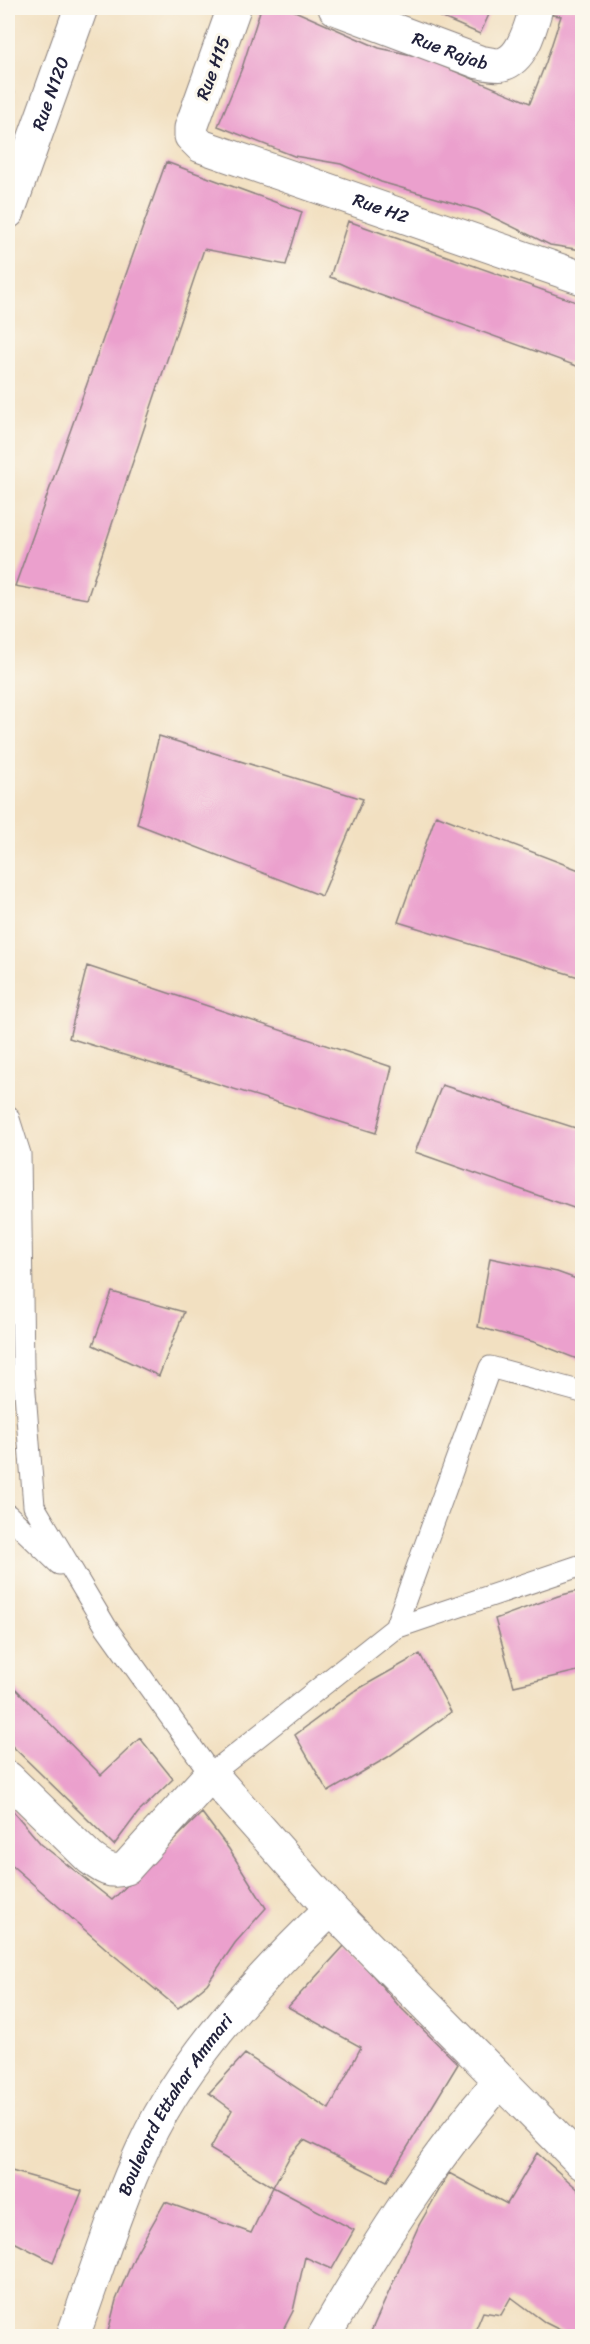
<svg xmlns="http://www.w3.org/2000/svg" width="590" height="2344" viewBox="0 0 590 2344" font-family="Sriracha,sans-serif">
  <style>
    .building { fill: #eba0cd }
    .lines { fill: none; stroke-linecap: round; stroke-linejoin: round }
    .service-casing { stroke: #8a817e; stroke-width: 23 }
    .minor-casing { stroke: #8a817e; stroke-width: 35 }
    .tertiary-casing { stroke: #8a817e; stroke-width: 35 }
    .path { stroke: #8a817e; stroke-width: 4; stroke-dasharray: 1.5 4.5; stroke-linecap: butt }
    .service { stroke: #fff; stroke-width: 21 }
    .minor { stroke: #fff; stroke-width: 33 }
    .tertiary { stroke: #fff; stroke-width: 33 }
    .labels { text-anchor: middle; stroke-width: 6; stroke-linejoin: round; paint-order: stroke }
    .street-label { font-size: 18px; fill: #22223b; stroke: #fbf7ec }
  </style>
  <rect width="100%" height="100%" fill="#fbf7ec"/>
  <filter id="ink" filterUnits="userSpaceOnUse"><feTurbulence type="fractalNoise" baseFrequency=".0167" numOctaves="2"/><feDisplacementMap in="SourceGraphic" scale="12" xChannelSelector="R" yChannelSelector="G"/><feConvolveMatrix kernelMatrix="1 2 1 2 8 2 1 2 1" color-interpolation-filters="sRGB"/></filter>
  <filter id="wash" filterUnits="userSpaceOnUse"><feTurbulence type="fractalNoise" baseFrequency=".008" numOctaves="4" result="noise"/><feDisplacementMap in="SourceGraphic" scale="24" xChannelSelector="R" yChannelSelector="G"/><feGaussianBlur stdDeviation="1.35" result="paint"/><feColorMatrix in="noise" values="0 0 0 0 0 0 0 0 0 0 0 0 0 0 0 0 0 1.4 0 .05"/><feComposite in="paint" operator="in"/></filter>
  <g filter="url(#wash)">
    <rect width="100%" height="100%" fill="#f2e0c1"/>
    <g id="blocks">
      <path class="building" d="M261,8h27l91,40 42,9 109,46 16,-41 15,-46 -9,-1 3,-7h27v242l-32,-5 -72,-35 -97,-28 -40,-18 -47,-8 -76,-30 24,-58z
        M420,8h72l-12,26z
        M166,162l136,50 -16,53 -82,-16 -117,350 -72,-13z
        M348,221l234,83v64l-252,-91z
        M159,736l204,63 -41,97 -185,-72z
        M436,815l146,56v107l-184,-56z
        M87,966l305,101 -16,66 -307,-95z
        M442,1085l140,45v81l-167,-59z
        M490,1258l67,14 25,9v80l-48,-19 -56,-15z
        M112,1292l72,20 -25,64 -66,-31z
        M582,1590v80l-68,16 -19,-67 63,-23z
        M420,1654l31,58 -63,45 -60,35 -33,-57 58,-43z
        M8,1681l93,94 39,-37 33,41 -35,34 -24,32 -106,-103z
        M8,1805l33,39 71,56 90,-87 27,36 37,59 -31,35 -28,41 -29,24 -67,-55 -103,-91z
        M346,1944l52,61 60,59 -71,117 -83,-41 -14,16 -17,31 -63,-38 22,-39 -23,-17 36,-39 84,55 32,-62 -73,-40z
        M537,2153l45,40v143h-10l-26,-13 -35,-26 -10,18 -18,-3 -10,24h-104l50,-111 30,-52 58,31z
        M8,2170l74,21 -29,71 -45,-23z
        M273,2187l81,43 -22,39 -27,-12 -12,54 -13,25h-173l9,-36 20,-47 29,-51 86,31z"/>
    </g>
  </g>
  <g filter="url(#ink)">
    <use href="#blocks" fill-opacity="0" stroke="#8a817e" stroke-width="1.5"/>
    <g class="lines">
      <defs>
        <path id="service" d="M8,1116l12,38 3,213 11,139 72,121 105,147 184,-146 187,-63
          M8,1515l51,49
          M395,1628l95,-261 92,25"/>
        <g id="minor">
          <path id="s1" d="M234,8l-43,120v8l10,10 381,132"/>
          <path id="s2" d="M335,8l144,54c7,1 18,4 24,2 21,-6 28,-39 33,-56"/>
          <path d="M8,1778l82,80c12,9 21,16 36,10l85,-94 120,135 251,254"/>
          <path id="s3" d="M73,2336c23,-63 43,-130 72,-192 40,-86 117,-169 186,-235"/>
          <path d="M324,2336c52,-90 107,-176 176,-255"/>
        </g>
        <g id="tertiary">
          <path id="s4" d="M8,212l73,-204"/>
        </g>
      </defs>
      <use href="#service" class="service-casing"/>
      <use href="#minor" class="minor-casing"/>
      <use href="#tertiary" class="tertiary-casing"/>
      <path class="path" d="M8,90l7,4"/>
      <use href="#service" class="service"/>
      <use href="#minor" class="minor"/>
      <use href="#tertiary" class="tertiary"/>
    </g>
  </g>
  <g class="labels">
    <g class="street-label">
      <text dy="6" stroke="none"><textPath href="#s2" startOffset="123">Rue Rajab</textPath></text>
      <text transform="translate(213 68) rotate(-70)" y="6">Rue H15</text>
      <text dy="6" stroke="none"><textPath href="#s4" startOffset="126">Rue N120</textPath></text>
      <text dy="6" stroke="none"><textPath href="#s1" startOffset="340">Rue H2</textPath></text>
      <text dy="6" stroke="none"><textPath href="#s3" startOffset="254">Boulevard Ettahar Ammari</textPath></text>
    </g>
  </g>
  <rect width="590" height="2344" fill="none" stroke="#fbf7ec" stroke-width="30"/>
</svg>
